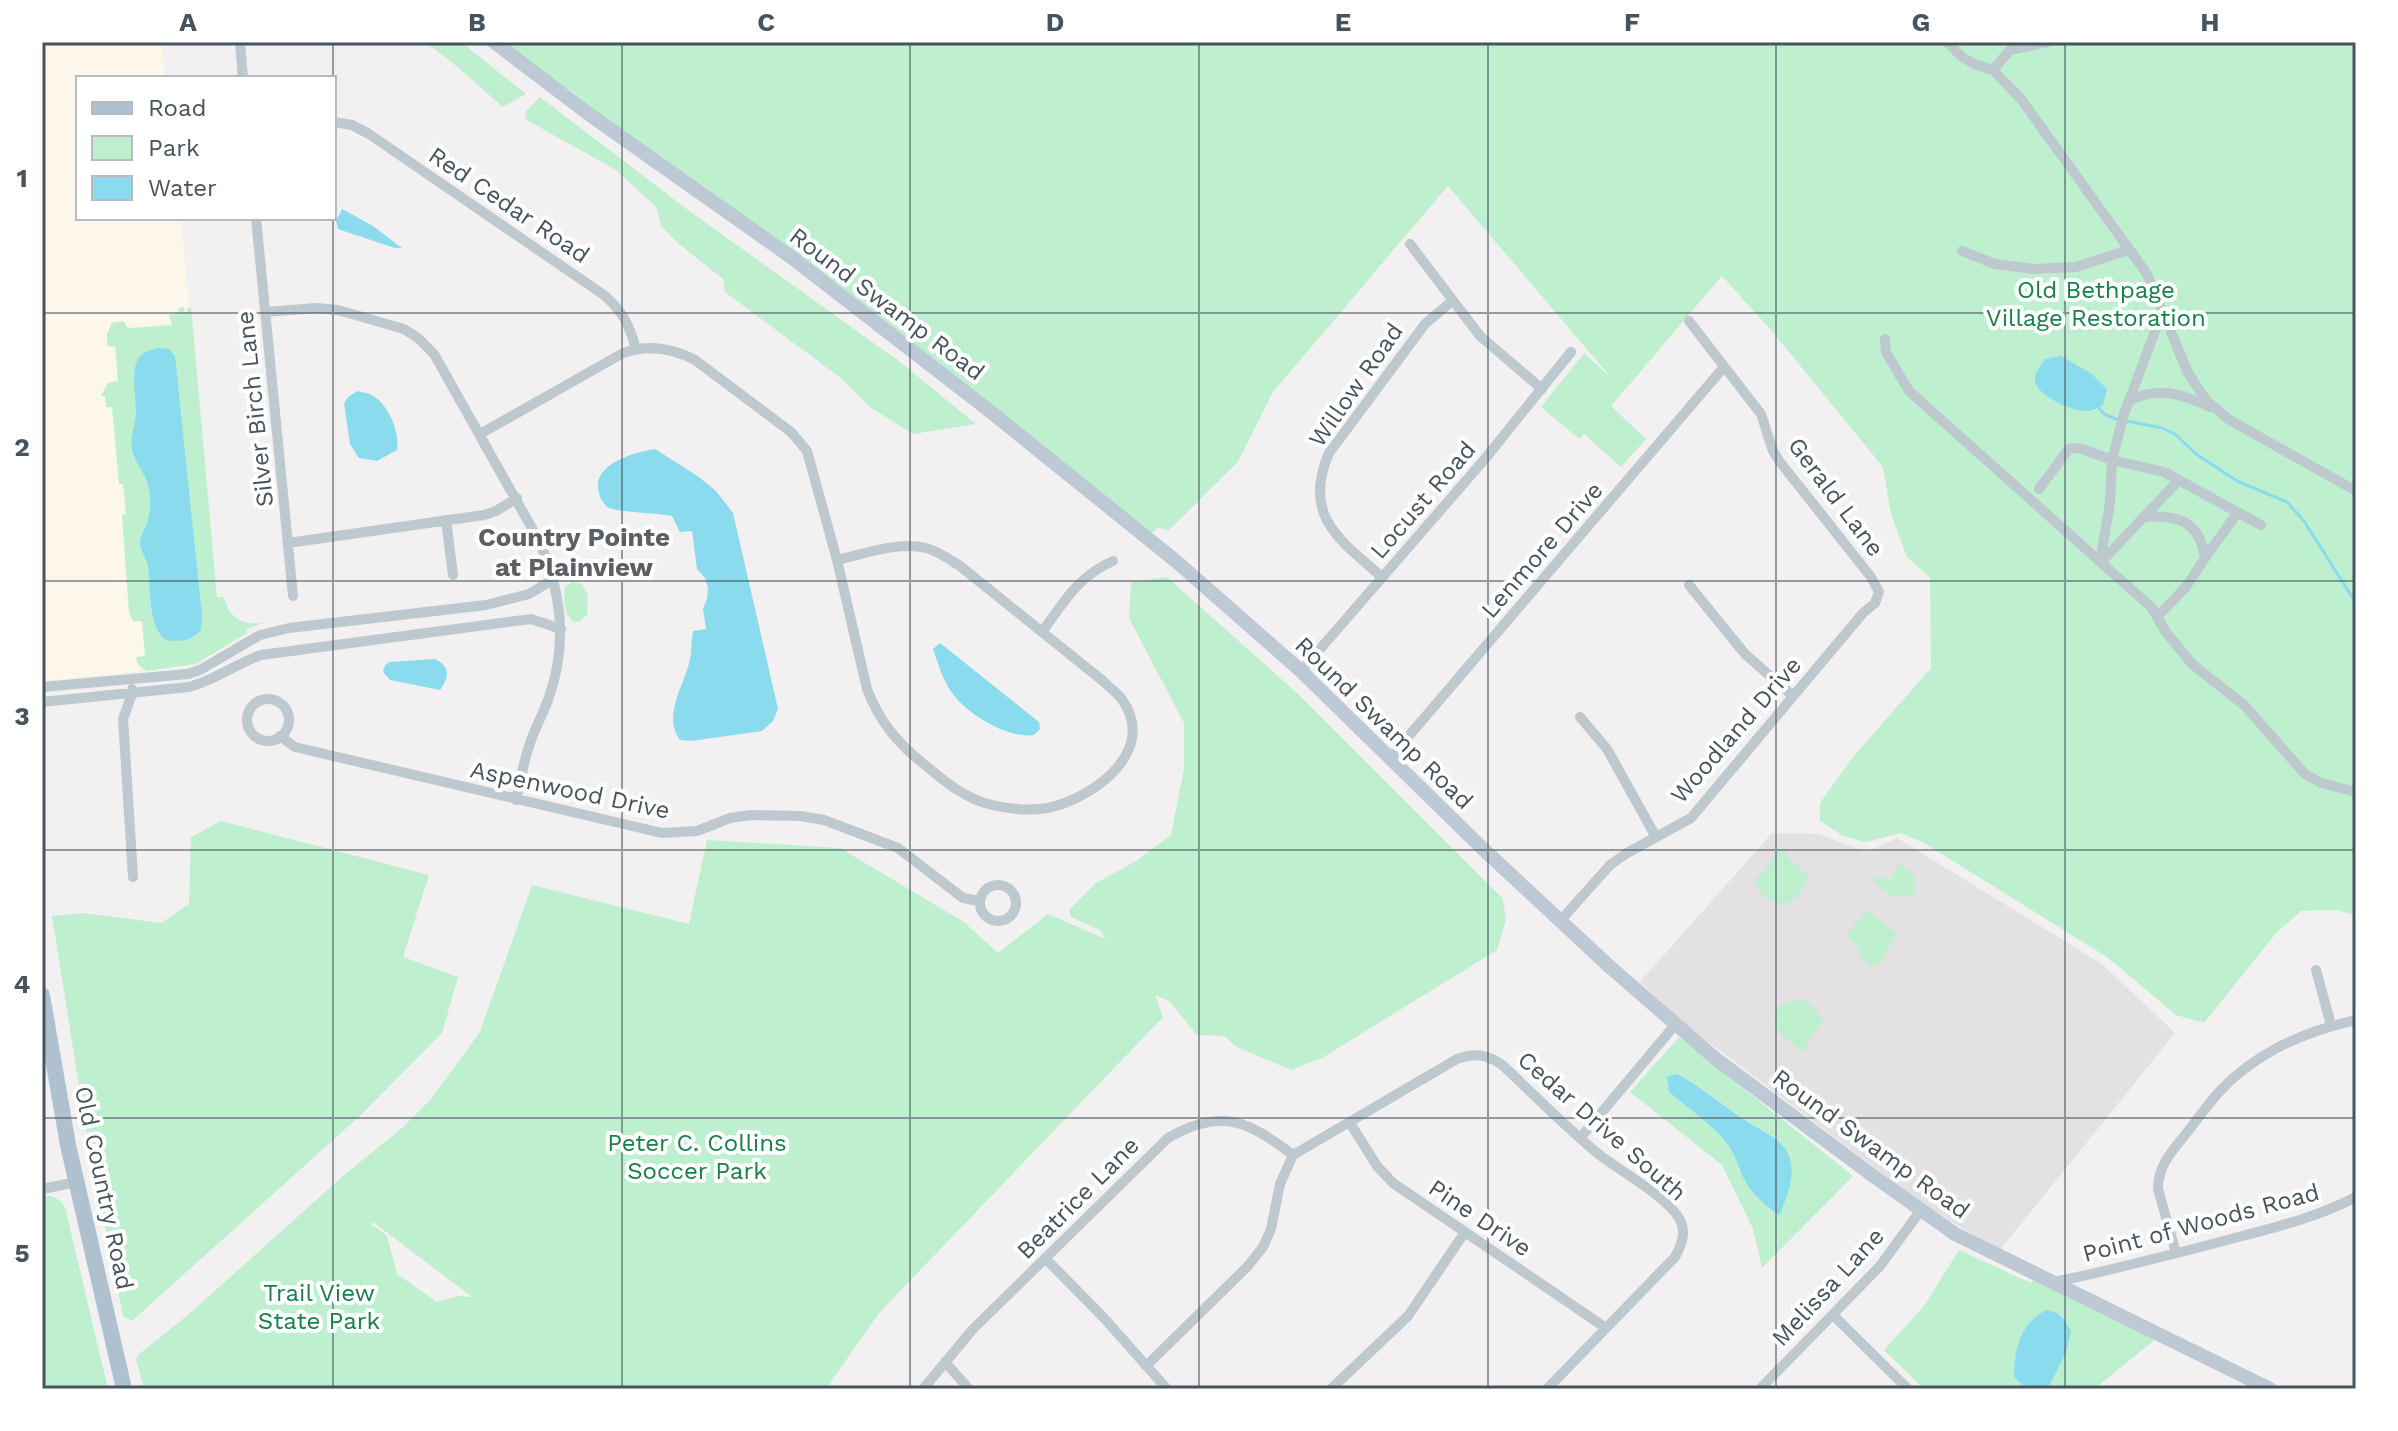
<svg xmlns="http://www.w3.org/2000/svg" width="2398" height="1431" font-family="'Work Sans',sans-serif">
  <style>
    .commercial { fill: #fcf7ea }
    .education { fill: #e3e1e2 }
    .green { fill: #bef0d0; fill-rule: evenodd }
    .water { fill: #8adbee }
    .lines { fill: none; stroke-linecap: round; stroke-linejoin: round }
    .stream { stroke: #8adbee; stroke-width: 3 }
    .street { stroke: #bdc8cf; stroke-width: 10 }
    .secondary { stroke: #bdc9d4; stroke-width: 14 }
    .primary { stroke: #afc0cf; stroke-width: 16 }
    .grid { fill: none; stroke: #47545e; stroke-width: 2; stroke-opacity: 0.55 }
    .labels { text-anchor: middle; stroke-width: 8; stroke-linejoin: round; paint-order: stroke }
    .street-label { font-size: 24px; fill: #47545e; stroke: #fff }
    .park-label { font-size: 24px; fill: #168149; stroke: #fff }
    .neighbourhood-label { font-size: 26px; font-weight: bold; fill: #5c6065; stroke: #fff }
    .neatline { fill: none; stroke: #47545e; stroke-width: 3 }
    .grid-label { font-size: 26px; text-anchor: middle; font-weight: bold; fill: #47545e }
  </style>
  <rect width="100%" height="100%" fill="#f2f0f0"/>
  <path class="commercial" d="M42,42H162L165,78H78V218H181L217,601L247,633L206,660L187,667L42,681Z"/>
  <path class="education" d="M1772,833L1818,834L1867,852L1897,838L2102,964L2175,1033L1999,1251L1920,1202L1682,1022L1640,982Z"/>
  <path class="green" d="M424,42H461L526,94L503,107L448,59Z
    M513,42H2356V916L2338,910L2301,911L2277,932L2204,1023L2176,1015L2107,957L1924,843L1901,833L1866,842L1843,836L1820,821V803L1852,758L1931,668L1930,578L1907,557L1891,514L1883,467L1771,330L1722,276L1611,406L1646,439L1621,467L1584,434L1579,439L1541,407L1584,353L1614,381L1448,186L1273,392L1238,462L1168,531L1158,527L1149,536L572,99L575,93L506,53Z
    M540,97L688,210L900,362L976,424L913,434L870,407L842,379L725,292L723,279L679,244L661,226L656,207L616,170L525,119L526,111Z
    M184,307L185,313L187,312V308L191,307L217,597H224C229,618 242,625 263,623L246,629L247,633L196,664L147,671C141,668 136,664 136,657L145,656L142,621H133L129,613L122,515L126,514L123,484H119L112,407H106L105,396H101L108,383L118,381L115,347L107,346V334L112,323L123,321L128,328L172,325L169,315L179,313V308Z
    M1167,577L1297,693L1503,899L1506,920L1497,950L1322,1058L1291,1070L1237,1047L1224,1036L1197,1035L1169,1001L1155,995L1163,1017L879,1313L826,1389H144L136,1360L138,1355L189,1314L343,1176L402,1128L431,1099L480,1032L532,885L689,924L707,840L840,848L964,922L998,953L1048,914L1106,939L1100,930L1071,917L1069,910L1096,883L1136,861L1171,835L1184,769V723L1129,618L1131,582ZM373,1222L471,1296V1297L458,1296L437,1302L397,1274L387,1236L371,1224Z
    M572,582L581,584L588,595L587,615L579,622H574C564,616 563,598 565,587Z
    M221,821L429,875L403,957L458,977L442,1033L362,1114L132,1321L123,1316L84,1117L52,916L83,913L161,923L189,904L191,837Z
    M1779,848L1786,851V856L1809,876C1806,889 1795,901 1782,905C1768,900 1759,895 1755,880L1775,857L1776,849Z
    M1899,864L1912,871L1917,890L1912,897L1902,895L1895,897L1874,884L1875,879L1880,876L1891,880Z
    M1867,909L1895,932L1896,936L1878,966L1877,963L1872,967L1857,955L1861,950L1846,935Z
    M1797,999L1810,1003L1824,1021L1809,1040L1808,1047L1805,1052L1800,1051C1794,1042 1780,1037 1776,1027C1769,1012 1784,1001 1797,999Z
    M1679,1037L1853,1176L1762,1268L1753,1229L1722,1165L1630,1092ZM1677,1074C1711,1093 1740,1118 1774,1137L1740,1172L1732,1148L1702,1119Z
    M42,1196C52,1195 60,1198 65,1207L108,1389H42Z
    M1959,1250L2031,1283L2035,1278L2157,1338L2094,1389H2035L2049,1386L2015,1377L2027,1389H1924L1884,1350L1924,1306Z"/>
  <path class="water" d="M342,209L373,226L402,248H395L338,229L336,221Z
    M159,348L169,349L175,356L202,616L201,630C192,639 186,641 173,641C147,641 151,584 148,566C146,557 140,551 140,542C140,536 144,532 146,526C150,516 151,505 150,495C149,479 140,470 134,456C128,442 135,428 136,414C136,400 131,370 138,359C142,351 152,350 159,348Z
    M2061,356L2092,374L2107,389L2103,405C2098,407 2091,412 2085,411C2071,411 2031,394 2035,376C2036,371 2042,363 2045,359Z
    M358,391C359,392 369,393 370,394C388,403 400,431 397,450L377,461L359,458L350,444L344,403L349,396Z
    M655,449L699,477L716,491L733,513L778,709L773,721L762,731L691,741L680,740C663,717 682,688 689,664C692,653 691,642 693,631L706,629L703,609L707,599L708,588L705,578L697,569L692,531L680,532L672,516C659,513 617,512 609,508C604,505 600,498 599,493C590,465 634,452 655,449Z
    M940,643L1039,722L1040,729L1034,735C1010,739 973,717 957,699C944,685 939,666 933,649Z
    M435,659C451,667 449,678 440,690L390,680L383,672L385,665L390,662Z
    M1677,1074C1701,1087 1722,1104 1745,1120C1760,1130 1780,1137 1788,1154C1797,1173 1787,1198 1779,1215C1760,1202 1747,1189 1739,1168C1736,1161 1734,1152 1729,1146C1712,1125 1690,1109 1669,1092L1667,1077Z
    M2046,1310C2061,1312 2064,1319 2071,1331L2066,1353L2049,1386L2027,1389L2014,1377C2015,1348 2019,1325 2046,1310Z"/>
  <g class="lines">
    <path class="stream" d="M2098,407L2104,414L2116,419L2162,428L2175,434L2196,454L2237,481L2287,502L2304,521L2356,603"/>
    <path class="street" d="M240,42L243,78
      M1947,42L1962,57L1974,64L1993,70L2021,99L2147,274L2188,373L2207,401L2228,419L2356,491
      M1993,70L2010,50L2048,42
      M334,122L352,125L369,134L604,295C623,312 629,324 636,349
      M256,218L293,596
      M1410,244L1480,336L1542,389
      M1962,251L1995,264L2033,269L2076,267L2128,250
      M265,312L317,308L338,310L404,329L418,338L434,354L538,539C562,590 568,646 548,700C542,716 534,730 529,746C523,763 521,782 516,800
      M1885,339L1886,352L1909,391L2152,608L2165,631L2192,664L2244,705L2305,774L2321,783L2356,792
      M2128,402C2155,385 2183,394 2210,407
      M480,434L623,353C648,344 672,348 695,360L791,432L807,451L837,560L867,689C879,721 898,744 925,765C945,782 966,799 992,805C1009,809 1029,811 1047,808C1093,799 1160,750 1121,698C1116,692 1109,687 1103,681L960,566C949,559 938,551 926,548C898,541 864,554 837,560
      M2039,489L2069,449L2079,448L2112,460L2164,472L2261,525
      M2145,517C2178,514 2200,522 2205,558L2185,588L2157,617
      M446,520L453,575
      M288,543L484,515L496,511L517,498
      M2205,558L2237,513
      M2102,561L2179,480
      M2100,562L2110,503L2112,460L2123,417L2163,310
      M1382,577C1339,540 1302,515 1329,453L1425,324L1452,301
      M1689,585L1745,654L1793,696
      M1042,632C1064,602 1078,576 1113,561
      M1301,671L1484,460L1571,352
      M42,687L188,674L200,670L260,635L289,628L486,605L529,594L554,579
      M132,689V694L123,719L133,877
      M247 720a21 21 0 1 1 42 0a21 21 0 1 1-42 0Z
      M42,702L189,687C215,680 236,664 261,655L531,619L561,629
      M1580,717L1607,749L1656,837
      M280,736L295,747L662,833L697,831L730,818L751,815L800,816L824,820L898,848L963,898L979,901
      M1390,758L1724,367
      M980 903a18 18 0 1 1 36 0a18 18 0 1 1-36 0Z
      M1561,920L1610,865L1627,853L1691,818L1863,613L1875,603L1879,592L1871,577L1780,462L1773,451L1761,414L1689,321
      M2316,970L2331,1025
      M1350,1123L1377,1166L1393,1183L1606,1328
      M1581,1137L1675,1025
      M42,1189L77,1182
      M2176,1253L2158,1189C2158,1164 2174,1149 2189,1130C2199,1117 2209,1103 2220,1091C2257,1052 2305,1031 2356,1020
      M1045,1258L1104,1318L1167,1389
      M2054,1282C2108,1271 2162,1257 2216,1243C2263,1230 2312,1220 2356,1197
      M1833,1315L1908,1389
      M945,1362L969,1389
      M1146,1366L1248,1266L1263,1247L1271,1229L1280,1184L1293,1155L1457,1059C1474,1053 1486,1054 1501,1064C1534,1094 1566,1128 1601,1156C1621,1171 1672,1200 1681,1222C1686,1235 1681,1246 1675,1257L1547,1389
      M923,1389L973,1329L1168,1138C1221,1107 1248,1121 1293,1155
      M1331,1389L1408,1316L1465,1232
      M1760,1389L1880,1266L1921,1210"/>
    <path class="secondary" d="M494,42L590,115L791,257L991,412L1177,562L1301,671L1481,847L1610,967L1716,1059L1872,1175L1955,1234L2270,1389"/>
    <path class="primary" d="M42,995L68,1145L124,1389"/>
  </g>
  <path class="grid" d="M333,42V78M622,42V1389M910,42V1389M1199,42V1389M1488,42V1389M1776,42V1389M2065,42V1389M333,218V1389M42,313H2356M42,581H2356M42,850H2356M42,1118H2356"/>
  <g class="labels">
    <g class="street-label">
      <text transform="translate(509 205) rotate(34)" y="8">Red Cedar Road</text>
      <text transform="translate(887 304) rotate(37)" y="8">Round Swamp Road</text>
      <text transform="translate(1356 385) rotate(-55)" y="8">Willow Road</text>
      <text transform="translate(255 409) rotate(-96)" y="8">Silver Birch Lane</text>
      <text transform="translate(1836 497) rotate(53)" y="8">Gerald Lane</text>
      <text transform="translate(1423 500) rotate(-49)" y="8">Locust Road</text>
      <text transform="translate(1542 550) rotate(-49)" y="8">Lenmore Drive</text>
      <text transform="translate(1384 723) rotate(44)" y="8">Round Swamp Road</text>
      <text transform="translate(1736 730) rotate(-49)" y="8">Woodland Drive</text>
      <text transform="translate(570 790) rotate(12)" y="8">Aspenwood Drive</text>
      <text transform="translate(1602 1126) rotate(41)" y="8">Cedar Drive South</text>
      <text transform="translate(1871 1144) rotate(36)" y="8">Round Swamp Road</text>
      <text transform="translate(104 1188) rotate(78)" y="8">Old Country Road</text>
      <text transform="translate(1078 1198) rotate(-45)" y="8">Beatrice Lane</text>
      <text transform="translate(1480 1218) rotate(34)" y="8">Pine Drive</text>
      <text transform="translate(2201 1223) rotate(-15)" y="8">Point of Woods Road</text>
      <text transform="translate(1828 1287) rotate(-47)" y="8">Melissa Lane</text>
    </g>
    <g class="park-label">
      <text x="2096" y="298">Old Bethpage<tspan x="2096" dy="28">Village Restoration</tspan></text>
      <text x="697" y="1151">Peter C. Collins<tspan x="697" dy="28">Soccer Park</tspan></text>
      <text x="319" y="1301">Trail View<tspan x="319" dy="28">State Park</tspan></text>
    </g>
    <g class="neighbourhood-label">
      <text x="574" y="546">Country Pointe<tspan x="574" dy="30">at Plainview</tspan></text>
    </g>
  </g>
  <rect width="2398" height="1431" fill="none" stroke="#ffffff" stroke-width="88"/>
  <rect x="76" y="76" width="260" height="144" fill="#ffffff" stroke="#b5bbbf" stroke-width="2"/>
  <rect x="92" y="102" width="40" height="12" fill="#afc0cf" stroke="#b5bbbf" stroke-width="2"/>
  <text x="148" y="116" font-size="24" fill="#47545e">Road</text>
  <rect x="92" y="136" width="40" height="24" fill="#bef0d0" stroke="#b5bbbf" stroke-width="2"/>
  <text x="148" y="156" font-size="24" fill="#47545e">Park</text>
  <rect x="92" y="176" width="40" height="24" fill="#8adbee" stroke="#b5bbbf" stroke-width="2"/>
  <text x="148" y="196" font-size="24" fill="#47545e">Water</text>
  <rect x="44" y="44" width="2310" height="1343" class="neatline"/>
  <g class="grid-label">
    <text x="188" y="31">A</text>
    <text x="477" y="31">B</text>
    <text x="766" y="31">C</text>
    <text x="1055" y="31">D</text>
    <text x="1343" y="31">E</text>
    <text x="1632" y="31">F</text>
    <text x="1921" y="31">G</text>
    <text x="2210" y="31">H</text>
    <text x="22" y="187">1</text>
    <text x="22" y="456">2</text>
    <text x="22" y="725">3</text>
    <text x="22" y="993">4</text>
    <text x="22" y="1262">5</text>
  </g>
</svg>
